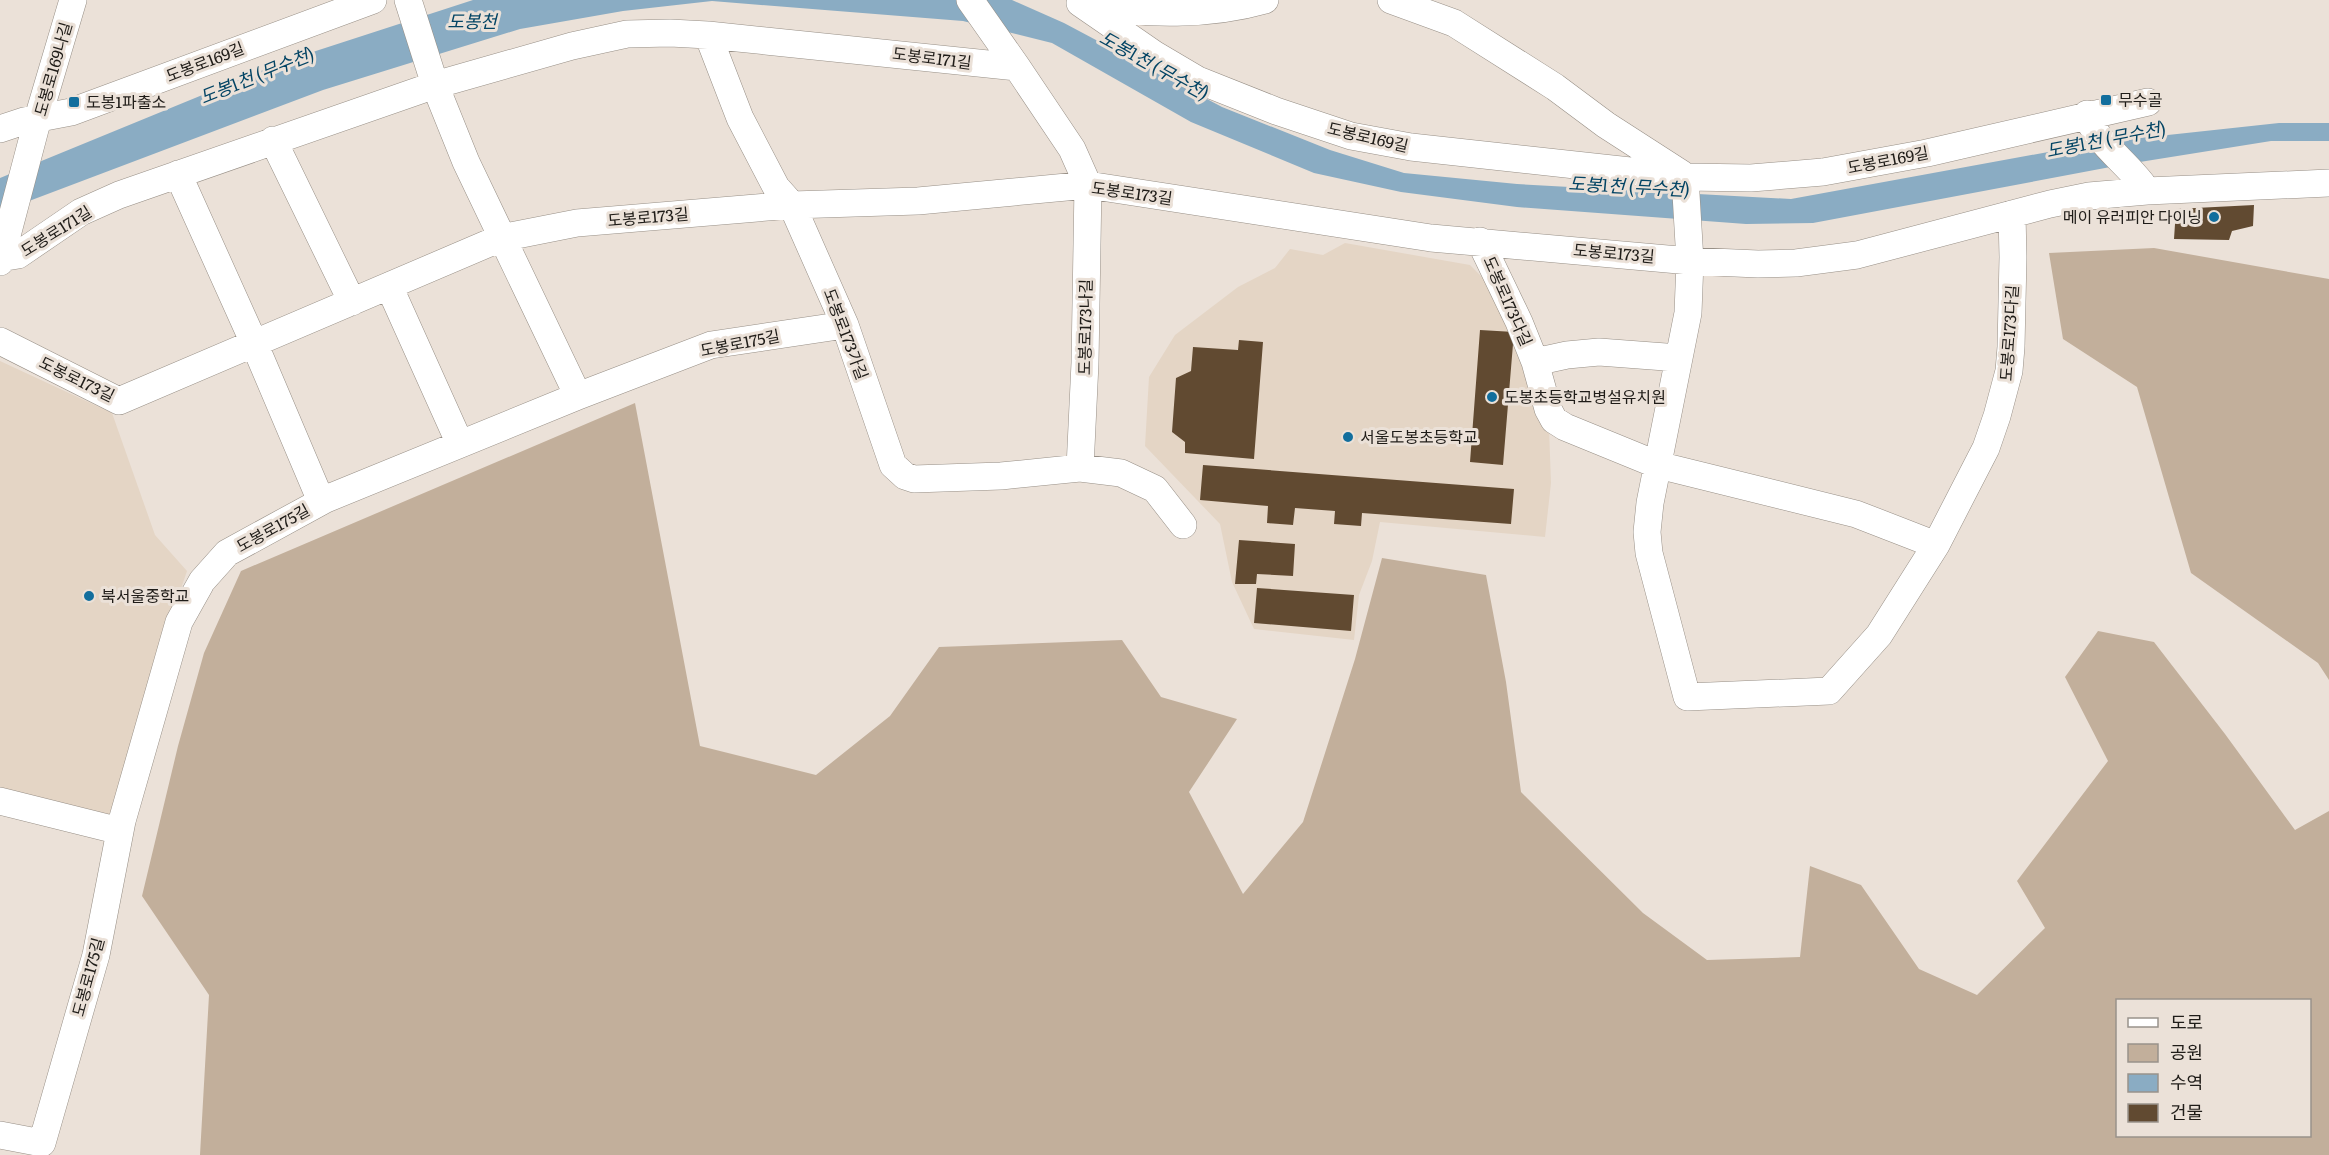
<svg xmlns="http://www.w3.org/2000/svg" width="2329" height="1155" font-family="Literata,'Noto Sans KR',serif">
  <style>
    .built { fill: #e4d5c5 }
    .green { fill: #c2af9b; fill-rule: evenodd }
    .water { fill: #8aacc3 }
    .building { fill: #614a31 }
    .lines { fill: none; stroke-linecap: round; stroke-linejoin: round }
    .minor-casing { stroke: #978f86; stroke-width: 28 }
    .minor { stroke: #fff; stroke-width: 27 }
    .poi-dot { fill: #126e9d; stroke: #ebe1d8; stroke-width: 2 }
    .labels { text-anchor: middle; stroke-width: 6; stroke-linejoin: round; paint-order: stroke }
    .street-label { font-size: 16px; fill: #1f1c18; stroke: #ebe1d8 }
    .poi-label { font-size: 16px; fill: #1f1c18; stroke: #ebe1d8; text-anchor: start }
    .water-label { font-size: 18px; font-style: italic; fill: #034464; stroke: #ebe1d8 }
  </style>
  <rect width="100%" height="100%" fill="#ebe1d8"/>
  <path class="built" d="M1345,243L1470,265L1494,289L1549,428L1551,483L1545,537L1380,522L1372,561L1359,595L1354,640L1254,629L1232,582L1220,524L1145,446L1149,377L1175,335L1238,287L1275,268L1290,249L1323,255Z
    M0,361L112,413L155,535L187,571L170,621L122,821L0,792Z"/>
  <path class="green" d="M2154,248L2329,279V680L2318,663L2191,573L2137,387L2063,339L2049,253Z
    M635,403L700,746L816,775L890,716L939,647L1122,640L1161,697L1237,719L1189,792L1243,894L1303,822L1355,659L1382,558L1486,575L1506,682L1521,792L1643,913L1707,960L1800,957L1810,866L1861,885L1919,969L1977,995L2045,928L2017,881L2108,761L2065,677L2098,631L2154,642L2225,734L2295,830L2329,811V1155H200L209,995L142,896L178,746L204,653L241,571ZM2310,1000V1136H2118V1000Z"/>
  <path class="water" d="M473,0H1012L1064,23L1222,107L1330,150L1404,173L1517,184L1791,199L2103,142L2279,123H2329V141H2271L2121,165L1813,223L1746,224L1517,207L1401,192L1314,173L1191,122L1052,43L963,21L712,1L623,11L520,29L323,90L0,212V178L285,61Z"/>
  <path class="building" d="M2254,205L2253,226L2232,231L2229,240L2174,239L2176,209Z
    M1480,330L1514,332L1503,465L1470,462Z
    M1239,340L1263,342L1254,459L1185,453V442L1172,432L1176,378L1191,371L1193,347L1238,350Z
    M1203,465L1514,489L1511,524L1362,513L1361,526L1334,524L1335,511L1295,508L1293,525L1267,523L1268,506L1200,500Z
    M1239,540L1295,544L1293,576L1257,574L1256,584H1235Z
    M1257,588L1354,595L1351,631L1254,623Z"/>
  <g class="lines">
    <g class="minor-casing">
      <path id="minor" d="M408,0L435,85L466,162L578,396
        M970,0L1017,67
        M1391,0L1454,23L1555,87L1606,125L1682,174
        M1080,3L1154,54L1198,80L1276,111L1351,136L1411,147L1685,177L1751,178L1823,172L1927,153L2148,102
        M1088,5C1145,15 1209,16 1265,0
        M708,35L740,118L776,187L792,205L845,325L893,465L905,476L914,479L1001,476L1080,468L1121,473L1155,489L1183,525
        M2087,114C2095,143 2131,165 2147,191
        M0,129L24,121L71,112L373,0
        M273,140L352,302
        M178,174L254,343L321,501
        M1685,177L1690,261L1688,313L1650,503L1647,532L1649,553L1687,697L1829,691L1879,635L1936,545L1986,448L1997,416L2009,371L2011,347L2013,257L2012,214
        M1480,241L1519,322L1535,362L1548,409L1554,420L1565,427L1658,465L1856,514L1936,545
        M0,258L18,255L81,212L119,195L435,85L572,46L627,34L670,33L708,35L1017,67L1072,149L1088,185L1085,363L1080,468
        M0,262L38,118L73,0
        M389,286L460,444
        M0,341L119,401L501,238L577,223L792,205L918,201L1088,185L1431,238L1690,261L1758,264L1796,263L1857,255L2050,204L2089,196L2147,191L2329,183
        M1535,362L1567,355L1599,352L1679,358
        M0,801L120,831
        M0,1135L42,1143L96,955L122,821L179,622L202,581L227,553L326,499L578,396L711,345L845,325"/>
    </g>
    <use href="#minor" class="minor"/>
  </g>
  <g class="poi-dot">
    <rect x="2100" y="94" width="12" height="12" rx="3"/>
    <rect x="68" y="96" width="12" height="12" rx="3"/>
    <circle cx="2214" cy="217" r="6"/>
    <circle cx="1492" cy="397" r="6"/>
    <circle cx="1348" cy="437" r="6"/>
    <circle cx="89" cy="596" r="6"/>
  </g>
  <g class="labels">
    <g class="street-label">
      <text transform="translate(932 58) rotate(7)" y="6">도봉로171길</text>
      <text transform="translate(205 62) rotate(-21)" y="6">도봉로169길</text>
      <text transform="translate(53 69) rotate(-74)" y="6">도봉로169나길</text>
      <text transform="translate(1368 137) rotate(13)" y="6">도봉로169길</text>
      <text transform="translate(1888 160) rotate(-11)" y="6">도봉로169길</text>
      <text transform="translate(1132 193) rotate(8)" y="6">도봉로173길</text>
      <text transform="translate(648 217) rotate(-5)" y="6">도봉로173길</text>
      <text transform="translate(56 231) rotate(-32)" y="6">도봉로171길</text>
      <text transform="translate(1614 253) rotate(5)" y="6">도봉로173길</text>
      <text transform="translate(1508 301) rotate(66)" y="6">도봉로173다길</text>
      <text transform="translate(1085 327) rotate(-89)" y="6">도봉로173나길</text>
      <text transform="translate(2009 333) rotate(-86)" y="6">도봉로173다길</text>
      <text transform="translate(846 334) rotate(69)" y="6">도봉로173가길</text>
      <text transform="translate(740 343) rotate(-11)" y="6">도봉로175길</text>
      <text transform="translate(77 379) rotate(26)" y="6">도봉로173길</text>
      <text transform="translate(273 528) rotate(-29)" y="6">도봉로175길</text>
      <text transform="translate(88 977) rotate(-75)" y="6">도봉로175길</text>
    </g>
    <g class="poi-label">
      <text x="2118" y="106">무수골</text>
      <text x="86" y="108">도봉1파출소</text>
      <text x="2202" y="223" text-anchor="end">메이 유러피안 다이닝</text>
      <text x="1504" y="403">도봉초등학교병설유치원</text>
      <text x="1360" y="443">서울도봉초등학교</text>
      <text x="101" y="602">북서울중학교</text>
    </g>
    <g class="water-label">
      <text x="472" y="28">도봉천</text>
      <text transform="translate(1154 66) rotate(29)" y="6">도봉1천 (무수천)</text>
      <text transform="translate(257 76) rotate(-22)" y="6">도봉1천 (무수천)</text>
      <text transform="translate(2106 140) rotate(-11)" y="6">도봉1천 (무수천)</text>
      <text transform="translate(1629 187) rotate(3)" y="6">도봉1천 (무수천)</text>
    </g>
  </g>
  <rect x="2116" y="999" width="195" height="138" fill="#ebe1d8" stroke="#99928b" stroke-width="1.5"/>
  <rect x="2128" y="1018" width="30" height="9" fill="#ffffff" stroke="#99928b" stroke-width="1.5"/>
  <text x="2170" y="1029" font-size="18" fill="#1f1c18">도로</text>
  <rect x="2128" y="1044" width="30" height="18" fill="#c2af9b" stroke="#99928b" stroke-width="1.5"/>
  <text x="2170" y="1059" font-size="18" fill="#1f1c18">공원</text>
  <rect x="2128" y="1074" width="30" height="18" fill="#8aacc3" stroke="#99928b" stroke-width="1.5"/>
  <text x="2170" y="1089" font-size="18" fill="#1f1c18">수역</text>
  <rect x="2128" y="1104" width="30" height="18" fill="#614a31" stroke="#99928b" stroke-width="1.5"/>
  <text x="2170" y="1119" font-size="18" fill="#1f1c18">건물</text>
</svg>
